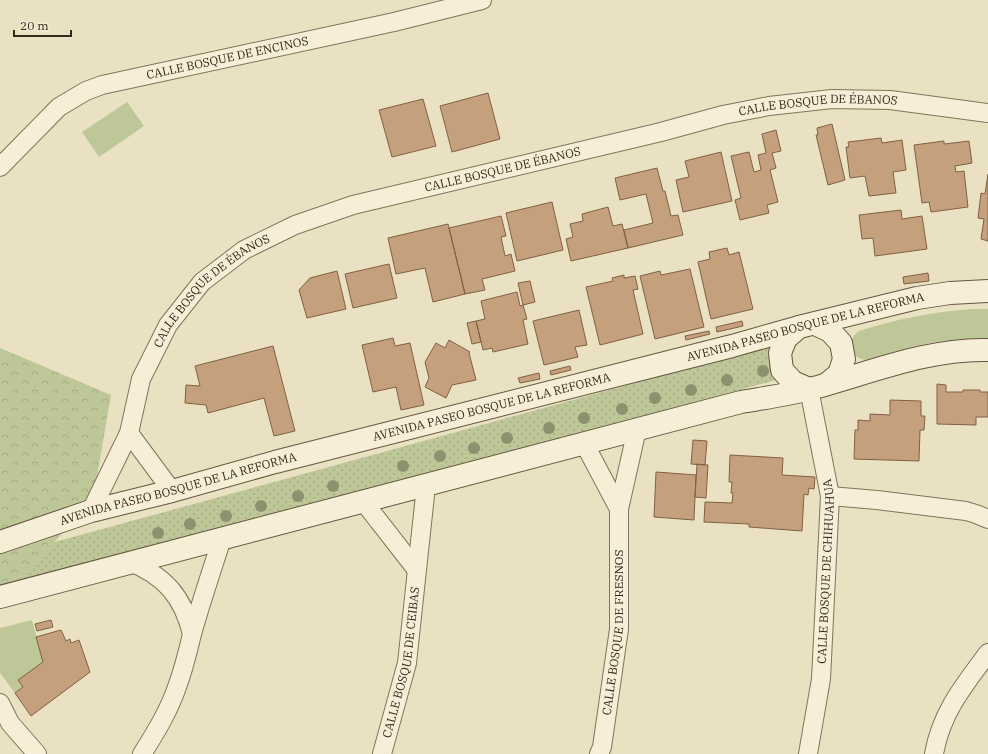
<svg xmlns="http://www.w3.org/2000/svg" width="988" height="754" font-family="'IBM Plex Serif',serif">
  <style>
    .grass { fill: url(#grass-dots) }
    .forest { fill: url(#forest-crowns) }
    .green { fill: #bec798 }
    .building { fill: #c5a07c; stroke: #806044 }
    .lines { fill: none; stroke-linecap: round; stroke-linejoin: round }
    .minor-casing { stroke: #83735c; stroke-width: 20 }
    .secondary-casing { stroke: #65553f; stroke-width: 24 }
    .minor { stroke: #f6eed6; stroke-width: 18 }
    .secondary { stroke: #f6eed6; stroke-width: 22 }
    .tree { fill: #8e916d }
    .labels { text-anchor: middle; stroke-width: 3; stroke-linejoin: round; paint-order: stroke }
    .street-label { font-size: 12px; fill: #342a1e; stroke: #f2ebd2 }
  </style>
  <defs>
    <pattern id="grass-dots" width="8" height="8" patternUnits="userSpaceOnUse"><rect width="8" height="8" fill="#bec798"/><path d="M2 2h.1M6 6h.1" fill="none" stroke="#a4ab83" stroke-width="1.8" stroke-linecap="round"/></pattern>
    <pattern id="forest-crowns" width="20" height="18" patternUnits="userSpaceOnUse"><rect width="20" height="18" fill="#bec798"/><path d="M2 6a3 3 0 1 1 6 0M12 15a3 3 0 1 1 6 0" fill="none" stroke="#a4ab83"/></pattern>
  </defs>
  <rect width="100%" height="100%" fill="#eae1c3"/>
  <path class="grass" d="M774,345L780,379L0,592V557Z"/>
  <path class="forest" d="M0,348L111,395L95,488L78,515L24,577L0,584Z"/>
  <path class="green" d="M127,102L144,126L99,157L82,132Z
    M972,309H988V338C968,339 949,340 929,343C908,347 887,354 867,360C849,359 845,341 859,331C896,319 933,312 972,309Z
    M32,620L43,662L23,687L15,693L0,673V628Z"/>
  <path class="building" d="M488,93L500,139L452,152L440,106Z
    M423,99L436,146L392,157L379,110Z
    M832,124L845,180L828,185L816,135H818L817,128Z
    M776,130L781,151L772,153L776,168L770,170L778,202L767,205L769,213L740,220L735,200L741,198L731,156L749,152L754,172L761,170L758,155L766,153L762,134Z
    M881,138L882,143L902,140L906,170L893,172L896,193L869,196L865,176L850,178L846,147H849L848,142Z
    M944,141V144L969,141L972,163L955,166L956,172L964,171L968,207L931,212L929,202L922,203L914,145Z
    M721,152L732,201L683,212L676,180L689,177L685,161Z
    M657,168L663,191H665L671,216L678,215L683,235L628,248L624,230L653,223L646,194L620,200L615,178Z
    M988,174V241L981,239L984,219L978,218L981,193L985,194Z
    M552,202L563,250L517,261L506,213Z
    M608,207L613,226L622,224L628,248L571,261L566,239L573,237L570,224L583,221L582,214Z
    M901,210L902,219L922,216L927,249L875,256L873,238L862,239L859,215Z
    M501,216L506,236L501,237L505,256L511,254L515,271L482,279L485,290L465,294L449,228Z
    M448,224L465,294L433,302L425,268L396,274L388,238Z
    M727,248L729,255L739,252L753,309L711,319L698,262L710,259L709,252Z
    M389,264L397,298L353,308L345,274Z
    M690,269L704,327L655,339L640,276L660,271L661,275Z
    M337,271L346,309L307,318L299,290L310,278Z
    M928,273L929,281L904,284L903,277Z
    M624,275V278L635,276L638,289L633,290L643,334L600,345L586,287L613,281L612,278Z
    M530,281L535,302L523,305L518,283Z
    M517,292L520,306L523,305L527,319L523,320L528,344L493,352L492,348L483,350L476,321L485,319L481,301Z
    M579,310L587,345L575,347L578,357L544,365L533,321Z
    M476,321L481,342L472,344L467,323Z
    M742,321L743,326L717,332L716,327Z
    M709,331L710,334L686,340L685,336Z
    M393,338L395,346L410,343L424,405L401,410L396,387L373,392L362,345Z
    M449,340L470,352L469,353L476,380L452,385L446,398L425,387L429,378L425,362L436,343L445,348Z
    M273,346L295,431L274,436L264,398L208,413L206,405L185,403L186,385L200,386L195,366Z
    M570,366L571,370L551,375L550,371Z
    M539,373L540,379L520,383L518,378Z
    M937,384L946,385V392H963V390H980V392H988V417H976V425L937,424Z
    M890,400L921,401V416H925L924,430H920L919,461L854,459L855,430H858V420L870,421V414L890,415Z
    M693,440L707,441L705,465L691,464Z
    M730,455L783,458L782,475L815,477L814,489L809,488L808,495L804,494L802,531L749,527V524L704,522L705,502L732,503L733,493H731L732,482H729Z
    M697,464L708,465L706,498L695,497Z
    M656,472L696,475L694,520L654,517Z
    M51,620L53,627L37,631L35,624Z
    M61,630L66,641L70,639L71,643L79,640L90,672L31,716L15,693L23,687L18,680L43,662L36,637Z"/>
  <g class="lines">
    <g class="minor-casing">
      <g id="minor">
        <path id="s1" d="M0,167L59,107L86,91L102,85L394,22L482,0"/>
        <path d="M129,433L172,491"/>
        <path d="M584,443L619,509"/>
        <path d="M830,496L877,500L966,511L976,514L988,519"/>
        <path d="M363,501L416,569"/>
        <path id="s2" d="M91,511L129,433L141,379L168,325L202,282L244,250L295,225L353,205L661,132L723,115L769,106L832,99L890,100L988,113"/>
        <path d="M130,562C165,576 183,597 192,634"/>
        <path d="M0,703L10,723L37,754"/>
        <path d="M142,754C156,732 170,709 178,684C184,668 188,651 192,634C201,602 212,570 222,538"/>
        <path id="s3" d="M382,754L407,663L426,486"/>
        <path id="s4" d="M599,754L602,747L619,629V509L637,429"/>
        <path id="s5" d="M808,754L821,679L830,496L809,389"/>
        <path d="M934,754C941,713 964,685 988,653"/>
      </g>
    </g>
    <g class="secondary-casing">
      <g id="secondary">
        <path d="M815,324L830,331L841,343L844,359L839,374L827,384"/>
        <path d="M799,327L786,338L780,353L782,370L793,382L809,389"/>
        <path id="s6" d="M0,542L91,511L172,491L275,462L732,346L799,327L917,298L950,293L988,291"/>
        <path d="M0,597L741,402C764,398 787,395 810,389C867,374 928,348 988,350"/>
      </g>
    </g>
    <use href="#minor" class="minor"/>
    <use href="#secondary" class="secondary"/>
  </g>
  <g class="tree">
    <circle cx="763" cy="371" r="6"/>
    <circle cx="727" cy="380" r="6"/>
    <circle cx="691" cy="390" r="6"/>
    <circle cx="655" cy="398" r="6"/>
    <circle cx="622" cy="409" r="6"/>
    <circle cx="584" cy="418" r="6"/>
    <circle cx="549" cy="428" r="6"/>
    <circle cx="507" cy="438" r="6"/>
    <circle cx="474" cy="448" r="6"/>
    <circle cx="440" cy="456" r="6"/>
    <circle cx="403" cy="466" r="6"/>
    <circle cx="333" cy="486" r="6"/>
    <circle cx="298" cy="496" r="6"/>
    <circle cx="261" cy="506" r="6"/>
    <circle cx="226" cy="516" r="6"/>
    <circle cx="190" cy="524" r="6"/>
    <circle cx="158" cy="533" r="6"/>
  </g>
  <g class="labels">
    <g class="street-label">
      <text dy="4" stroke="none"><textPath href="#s1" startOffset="261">CALLE BOSQUE DE ENCINOS</textPath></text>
      <text dy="4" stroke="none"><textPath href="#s2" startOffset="905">CALLE BOSQUE DE ÉBANOS</textPath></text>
      <text dy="4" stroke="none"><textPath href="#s2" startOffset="582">CALLE BOSQUE DE ÉBANOS</textPath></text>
      <text dy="4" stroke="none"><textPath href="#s2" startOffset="258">CALLE BOSQUE DE ÉBANOS</textPath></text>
      <text dy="4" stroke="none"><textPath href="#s6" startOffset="834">AVENIDA PASEO BOSQUE DE LA REFORMA</textPath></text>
      <text dy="4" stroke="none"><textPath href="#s6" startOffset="510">AVENIDA PASEO BOSQUE DE LA REFORMA</textPath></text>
      <text dy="4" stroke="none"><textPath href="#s6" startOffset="186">AVENIDA PASEO BOSQUE DE LA REFORMA</textPath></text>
      <text dy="4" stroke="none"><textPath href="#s5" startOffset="184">CALLE BOSQUE DE CHIHUAHUA</textPath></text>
      <text dy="4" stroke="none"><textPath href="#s4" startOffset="123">CALLE BOSQUE DE FRESNOS</textPath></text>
      <text dy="4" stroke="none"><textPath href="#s3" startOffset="94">CALLE BOSQUE DE CEIBAS</textPath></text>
    </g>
  </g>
  <path d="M14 30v6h57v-6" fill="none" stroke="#342a1e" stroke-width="2"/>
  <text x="20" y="30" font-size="12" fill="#342a1e" stroke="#f2ebd2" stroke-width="3" paint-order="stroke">20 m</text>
</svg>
